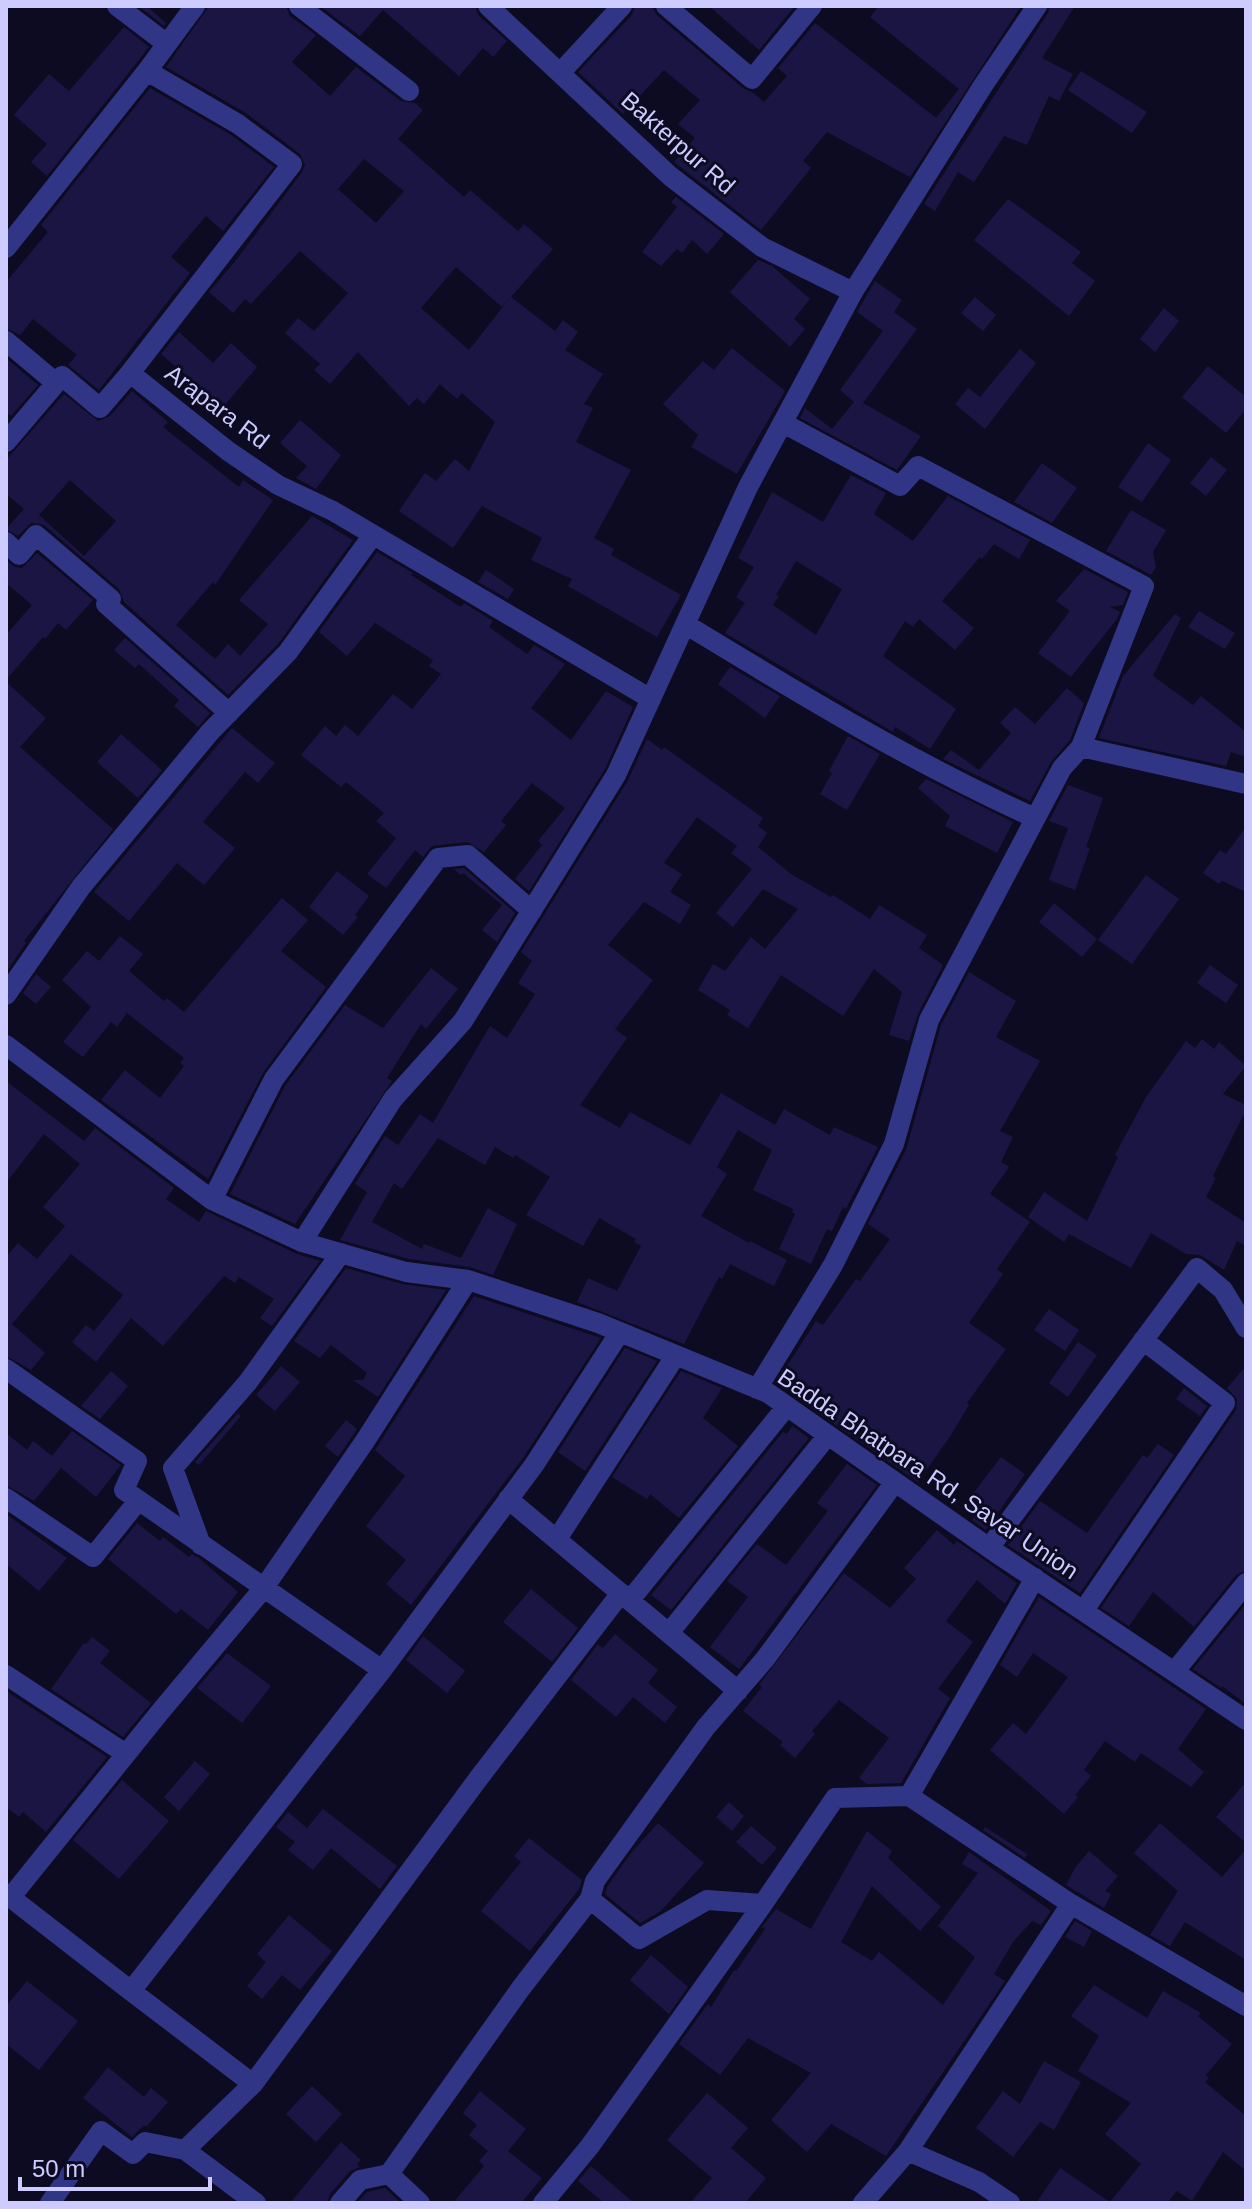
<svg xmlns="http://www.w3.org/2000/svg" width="1252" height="2209" font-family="Helvetica,sans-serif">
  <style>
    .building { fill: #1b1544; fill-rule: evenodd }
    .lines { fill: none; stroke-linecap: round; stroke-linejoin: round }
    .minor { stroke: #313585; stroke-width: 20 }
    .labels { text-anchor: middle; stroke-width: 6; stroke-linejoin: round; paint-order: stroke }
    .street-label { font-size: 24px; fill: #cdcbff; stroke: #0d0b21 }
  </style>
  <rect width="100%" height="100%" fill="#0d0b21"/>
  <path class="building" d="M142,6H147L166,23L164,26L141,8Z
    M209,6H286L290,16L316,35L292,62L330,96L356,67L401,101L415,103L423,110L398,139L464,197L470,190L518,231L524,224L553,249L511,297L555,331L563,320L578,332L565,350L603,374L584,404L593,408L576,442L631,470L594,538L614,549L611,555L681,595L657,637L568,586L572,579L531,560L542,538L482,506L453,548L399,511L425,473L436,481L455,459L469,471L495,422L462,393L457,399L440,384L424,404L417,398L409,406L358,352L330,384L314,370L320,364L285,333L298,318L314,331L348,293L300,251L251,304L245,299L233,313L209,292L237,259L302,172L305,165L300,154L246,113L166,67ZM364,159L404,191L376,223L338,189ZM456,267L502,307L509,299L469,350L421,308Z
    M320,6H475L479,16L507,41L493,57L483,48L459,76L383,10L360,36Z
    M635,6H651L658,16L744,89L752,92L764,102L787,76L778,68L815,23L936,118L959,89L870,17L879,6H1021L910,177L827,132L803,161L811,168L761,230L674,162L695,138L678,124L700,100L664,70L623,114L578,72L632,15Z
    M709,6H795L759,50Z
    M1050,6H1075L1042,58L1073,74L1059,101L1049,96L1027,145L1004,136L974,182L958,172L935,211L924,204L1048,13Z
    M124,27L149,47L47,176L31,162L47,144L14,115L49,74L69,91Z
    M1081,71L1147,112L1132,133L1068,90Z
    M150,88L231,135L274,167L223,231L206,216L171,257L190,273L99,390L68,365L77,355L33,319L20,335L6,328V282L48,232L41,225Z
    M676,197L724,234L707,254L692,240L682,253L677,249L661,266L642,252L677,207L671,202Z
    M1008,199L1081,252L1072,263L1095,281L1069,316L974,240Z
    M758,260L772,266L810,299L794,319L805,329L790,347L730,292Z
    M875,281L902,300L894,312L917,329L863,403L921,436L897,470L800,418L805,408L832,429L854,402L840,390L883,331L857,312Z
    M975,297L996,315L983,331L961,313Z
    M1164,308L1179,321L1155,352L1140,339Z
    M179,332L213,363L231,343L257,367L223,407L161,354Z
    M732,348L785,391L737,474L691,447L698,435L663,404L703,361L714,370Z
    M1020,349L1036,363L985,429L955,404L968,388L980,397Z
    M6,358L38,385L11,416L6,412Z
    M1208,366L1246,397V409L1226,433L1182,397Z
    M132,391L168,422L163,427L239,487L243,480L273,500L215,585L213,582L176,625L215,659L228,644L240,656L268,624L239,600L312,516L353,540L278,644L228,695L124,602L119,589L44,525L31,523L18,536L6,529L24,509L6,494V460L64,394L98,421L110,416ZM70,480L116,521L84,556L39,515Z
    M300,420L341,455L316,489L296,478L307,466L280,443Z
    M1148,443L1171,460L1142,502L1118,487Z
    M1211,457L1227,470L1206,496L1190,483Z
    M1042,463L1077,488L1052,523L1014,502Z
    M851,475L886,493L874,514L913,541L948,496L1030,540L1019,559L994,544L982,559L980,557L942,601L974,628L955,650L919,619L913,627L905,621L883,656L956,709L930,749L895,727L893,732L864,715L725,633L745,603L736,597L754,567L738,558L772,492L823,522ZM796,561L842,589L816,635L773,605L779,596L776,595Z
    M1131,510L1166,530L1153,552L1156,567L1151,575L1106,551Z
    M377,552L413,573L411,575L461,607L464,603L493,621L489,627L527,654L534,645L565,664L531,708L571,740L606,691L633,707L605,769L529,891L515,879L542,845L538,841L565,808L532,783L501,821L506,825L484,852L467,842L432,846L423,857L415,850L386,888L367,874L396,838L376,821L384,813L346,782L341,787L301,755L325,726L336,736L345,725L358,736L393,694L412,709L441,674L429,666L433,660L375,623L347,656L319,632Z
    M37,553L93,600L66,630L58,623L45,639L43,637L6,680V635L32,605L6,583V560L15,567L22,568Z
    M1084,569L1128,592L1123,605L1110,607L1120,612L1117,619L1071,677L1038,653L1070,611L1056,601Z
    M486,570L514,589L508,599L478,582Z
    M1199,611L1235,633L1225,649L1188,627Z
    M1175,614L1181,618L1153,676L1193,705L1201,696L1246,732V757L1231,752L1226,766L1099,738L1123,676Z
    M125,638L210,713L198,727L174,706L179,700L139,664L135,668L114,650Z
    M730,667L780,696L765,718L718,684Z
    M6,682L46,718L20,747L113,829L24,941L26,943L6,972Z
    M1067,688L1084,703L1070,740L1051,762L1030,801L943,759L951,750L979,770L1011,733L1000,723L1015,707L1035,724Z
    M232,728L275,763L258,783L245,772L203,822L235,848L204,885L177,863L129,921L94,892Z
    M121,734L162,770L138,798L97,762Z
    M848,736L880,754L847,810L820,794L832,773L829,771Z
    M647,739L662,750L664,747L763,818L758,826L767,833L758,847L791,874L831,897L833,895L870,919L879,905L927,935L919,948L943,965L918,1014L909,1041L889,1035L902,992L874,969L843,1016L781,975L748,1028L727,1015L730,1010L698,990L713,964L725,971L751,937L765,949L798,909L763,889L733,927L716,913L752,869L731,853L737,846L697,817L664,863L682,874L670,892L691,905L680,924L644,902L608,945L653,980L615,1029L627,1038L580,1105L620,1128L630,1112L690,1145L721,1093L775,1125L784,1109L830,1135L834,1127L878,1147L846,1209L843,1207L832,1231L827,1229L811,1264L779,1249L795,1214L792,1212L793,1209L753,1190L772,1150L738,1130L717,1167L727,1174L701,1216L749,1243L750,1241L787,1260L774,1286L730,1264L722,1279L719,1277L684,1344L577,1302L588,1278L617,1291L641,1246L634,1242L636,1239L599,1218L583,1246L526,1215L550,1177L515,1155L513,1158L495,1147L485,1165L438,1138L402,1189L394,1183L372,1222L422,1249L424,1244L461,1258L488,1208L517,1224L493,1275L470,1267L409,1259L340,1240L367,1192L355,1184L385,1136L398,1145L420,1114L433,1123L490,1026L507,1038L535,994L518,983L532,961L521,952L627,782Z
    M926,779L1013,822L997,853L945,826L950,816L918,788Z
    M1068,785L1103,798L1086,847L1090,848L1075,890L1049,880L1068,828L1049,821Z
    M1246,827V892L1222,881L1219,884L1203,873L1220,850L1226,854Z
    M464,868L515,913L497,942L482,930L502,905L463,873L461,875L454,869Z
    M337,871L369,896L355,915L358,917L343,935L309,907Z
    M1146,875L1179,899L1132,964L1098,940Z
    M282,898L308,920L281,951L326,987L263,1073L208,1179L101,1100L125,1070L160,1098L184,1066L180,1063L184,1058L127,1013L117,1027L111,1022L83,1057L63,1042L91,1007L62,980L87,951L99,961L120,936L143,954L129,971L164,1001L167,998L184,1012Z
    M1054,903L1097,939L1082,957L1039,922Z
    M1210,965L1238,985L1226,1003L1197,983Z
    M431,968L458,989L426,1029L421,1024L387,1078L392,1081L295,1224L230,1194L285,1086L345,1005L383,1028Z
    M969,972L1016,1001L996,1037L1040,1061L1000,1131L1013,1137L1001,1162L1009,1167L990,1194L1030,1222L997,1269L1003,1274L969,1323L1006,1349L967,1403L969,1405L951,1435L918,1482L807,1405L813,1396L780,1377L816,1321L823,1325L856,1279L860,1281L890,1239L868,1224L906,1150L941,1025Z
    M36,974L51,987L36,1004L23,993Z
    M1202,1039L1214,1049L1219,1042L1246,1066L1223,1094L1246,1105V1110L1213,1176L1216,1178L1206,1197L1246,1223V1246L1237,1241L1224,1270L1200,1255L1186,1254L1151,1233L1131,1268L1069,1234L1064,1242L1028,1217L1044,1192L1087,1221L1118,1157L1115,1155L1146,1097L1186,1041L1195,1048Z
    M6,1081L84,1141L95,1128L174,1188L166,1199L199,1222L206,1211L297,1254L320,1261L272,1326L260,1318L274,1299L239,1277L235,1283L224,1276L163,1346L131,1318L96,1362L72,1342L86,1325L94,1331L123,1295L71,1254L12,1324L45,1353L31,1370L6,1356V1257L18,1243L37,1259L65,1226L43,1207L80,1164L44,1134L6,1183Z
    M346,1268L402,1284L446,1290L378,1397L353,1380H363L367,1373L331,1345L320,1358L294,1341Z
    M474,1296L601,1338L523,1458L411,1605L386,1584L406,1560L366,1526L405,1476L375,1450Z
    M1049,1309L1079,1330L1065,1351L1034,1330Z
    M1078,1342L1097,1355L1068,1397L1049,1383Z
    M625,1348L657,1361L585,1471L558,1452Z
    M281,1366L300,1382L275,1411L256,1395Z
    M1246,1366V1570L1236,1575L1194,1627L1153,1592L1129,1626L1101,1608L1236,1410L1237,1399L1227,1388Z
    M111,1371L128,1386L100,1419L81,1406Z
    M681,1371L722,1388L703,1418L738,1446L679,1518L650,1494L647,1499L612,1477Z
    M1184,1388L1207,1406L1200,1416L1176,1399Z
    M238,1413L241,1416L199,1465L195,1462Z
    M346,1420L357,1429L338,1457L325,1446Z
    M792,1426L809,1438L671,1610L651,1595L783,1432L787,1434Z
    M72,1431L121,1465L96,1497L61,1468L34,1501L6,1485V1433L27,1450L33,1441L52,1456Z
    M1158,1444L1174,1455L1080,1593L1008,1545L1040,1501L1087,1533L1143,1455L1147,1458Z
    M1001,1457L1025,1474L986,1530L972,1520L984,1504L972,1495Z
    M847,1464L877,1485L739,1669L710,1647L748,1597L727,1581L757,1544L786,1565L828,1511L817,1503Z
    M6,1514L67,1558L39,1591L6,1564Z
    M137,1523L160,1541L163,1537L189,1557L192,1554L199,1558L238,1592L208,1630L181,1609L176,1614L108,1559Z
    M937,1530L954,1545L957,1541L1017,1583L1005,1604L977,1580L946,1621L973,1642L938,1689L950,1698L901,1783L867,1784L859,1778L889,1738L839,1700L812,1731L815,1734L795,1758L780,1745L783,1742L743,1711L762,1687L759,1685L844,1573L890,1608L916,1579L904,1568Z
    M531,1589L578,1628L552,1662L503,1622Z
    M1039,1597L1206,1709L1178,1749L1204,1772L1191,1787L1141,1753L1135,1762L1105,1741L1084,1770L1091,1776L1075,1795L1078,1797L1064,1814L990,1750L1013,1723L1026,1734L1068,1677L1033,1653L1017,1677L1000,1665Z
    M1246,1604V1704L1222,1686L1221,1688L1193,1669Z
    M615,1634L658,1670L648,1683L677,1707L665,1723L633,1697L616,1717L571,1680L598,1644L603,1648Z
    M423,1636L465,1671L447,1693L406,1660Z
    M92,1637L110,1651L100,1663L151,1703L123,1737L51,1689L84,1643L86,1644Z
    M227,1653L271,1686L242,1723L197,1688Z
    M6,1691L107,1757L46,1832L23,1812L19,1817L6,1807Z
    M195,1761L210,1774L179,1811L164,1797Z
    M122,1780L169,1821L119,1879L73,1840Z
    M1246,1782V1843L1216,1817Z
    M729,1802L744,1816L732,1831L716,1817Z
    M323,1809L397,1866L380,1889L331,1848L313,1870L288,1850L295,1842L276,1827L288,1812L307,1828Z
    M658,1823L704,1863L661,1911L640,1923L605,1894L607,1887L631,1853Z
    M1160,1823L1222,1877L1246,1849V1960L1185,1922L1170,1946L1150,1935L1178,1891L1134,1853Z
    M751,1826L777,1848L762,1865L736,1842Z
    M985,1827L1027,1854L1025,1858L983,1830Z
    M867,1831L892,1851L888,1858L941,1907L920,1931L872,1886L841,1942L872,1961L879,1952L943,2005L975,1957L938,1926L978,1873L962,1864L969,1852L1051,1911L1041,1925L1032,1921L1013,1942L994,1974L1005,1981L886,2156L831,2124L807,2152L771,2120L811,2073L748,2038L720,2075L679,2044L708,2004L711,2007L734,1970L736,1971L765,1929L762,1927L776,1909L811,1929Z
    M529,1838L582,1880L579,1889L530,1951L481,1911L521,1862L514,1856Z
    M1089,1851L1118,1876L1105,1891L1111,1894L1104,1908L1066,1885L1075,1868Z
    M289,1915L332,1951L300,1990L282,1975L262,1999L247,1986L266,1962L257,1954Z
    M1075,1921L1092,1931L1084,1947L1065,1937Z
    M651,1955L688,1987L669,2014L630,1980Z
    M27,1981L78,2021L39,2070L6,2044V2006Z
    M1094,1985L1147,2018L1163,1991L1201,2013L1198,2016L1232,2044L1206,2075L1209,2078L1205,2082L1246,2116V2171L1223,2152L1192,2201L1177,2191L1167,2203H1036L1060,2168L1110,2202L1141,2164L1105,2134L1131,2103L1078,2071L1099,2036L1071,2016Z
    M1044,2061L1081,2082L1054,2130L1040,2122L1013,2157L976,2128L1003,2091L1020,2104Z
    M108,2067L144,2097L151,2088L168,2102L146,2127L144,2125L132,2137L83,2098Z
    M312,2086L342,2114L316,2142L286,2114Z
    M480,2091L526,2129L508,2151L542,2178L521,2203H453L484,2166L479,2161L488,2151L469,2135L477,2125L463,2113Z
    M707,2093L748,2128L731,2148L766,2178L745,2203H690L712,2178L667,2140Z
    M341,2142L361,2160L357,2164L360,2167L350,2171L330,2194L327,2203H290Z
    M591,2166L634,2203H604L578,2181Z
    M385,2188L401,2203H357L367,2192Z"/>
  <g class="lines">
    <path class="minor" d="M117,6L167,44
      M195,6L147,71L238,124L292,164L130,373L228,451L278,485L333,511L651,699
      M299,6L409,91
      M488,6L670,176L762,247L853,292
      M666,6L752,79L812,6
      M561,72L622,6
      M6,248L147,71
      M6,341L56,383
      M783,423L900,486L918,466L1144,586L1081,747L1246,784
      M6,442L62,376L100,408L130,373
      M6,542L19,555L36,535L111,599L106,604L229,713
      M685,624C800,694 913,763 1035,818
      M6,995L81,887L210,732L288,652L373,535
      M6,1045L212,1200L302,1242L406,1272L468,1280L598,1323L768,1393L995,1552L1246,1720
      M212,1200L274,1079L438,858L468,855L532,911
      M302,1242L393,1099L463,1021L616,775L748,487L853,292L984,84L1037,6
      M6,1369L137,1461L124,1490L382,1670
      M757,1389L833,1265L894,1144L929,1020L1062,768L1081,747
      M6,1498L93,1557L138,1501
      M508,1499L738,1691
      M557,1539L676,1355
      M201,1545L173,1468L248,1382L341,1253
      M989,1548L1197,1268L1223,1290L1246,1328
      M630,1600L787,1406
      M1084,1610L1225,1403L1143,1340
      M669,1633L828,1435
      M1175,1671L1246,1583
      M6,1675L126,1754
      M909,1796L1071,1904L1246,2006
      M6,1894L131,1991L382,1670L534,1465L620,1332
      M10,1898L160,1712L263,1589L365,1441L468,1280
      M590,1899L595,1881L706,1727L765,1659L895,1482
      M131,1991L253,2084L478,1779L621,1593
      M185,2150L253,2084
      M50,2203L101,2131L133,2154L145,2142L185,2150L256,2203
      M340,2203L360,2180L389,2174
      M420,2203L389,2174L521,1988L590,1899L639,1939L707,1900L763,1904L835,1798L909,1796L1035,1578
      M543,2203L590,2146L763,1904
      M863,2203L908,2151
      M1010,2203L979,2182L908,2151L1071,1904"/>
  </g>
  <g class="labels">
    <g class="street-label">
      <text transform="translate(678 143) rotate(41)" y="8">Bakterpur Rd</text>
      <text transform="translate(217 407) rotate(37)" y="8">Arapara Rd</text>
      <text transform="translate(928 1474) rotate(34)" y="8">Badda Bhatpara Rd, Savar Union</text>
    </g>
  </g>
  <rect width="1252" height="2209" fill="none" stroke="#cdcbff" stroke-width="16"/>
  <path d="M20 2177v12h190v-12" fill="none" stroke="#cdcbff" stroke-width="4"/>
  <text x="32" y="2177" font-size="24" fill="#cdcbff" stroke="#0d0b21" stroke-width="6" paint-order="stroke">50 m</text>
</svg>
